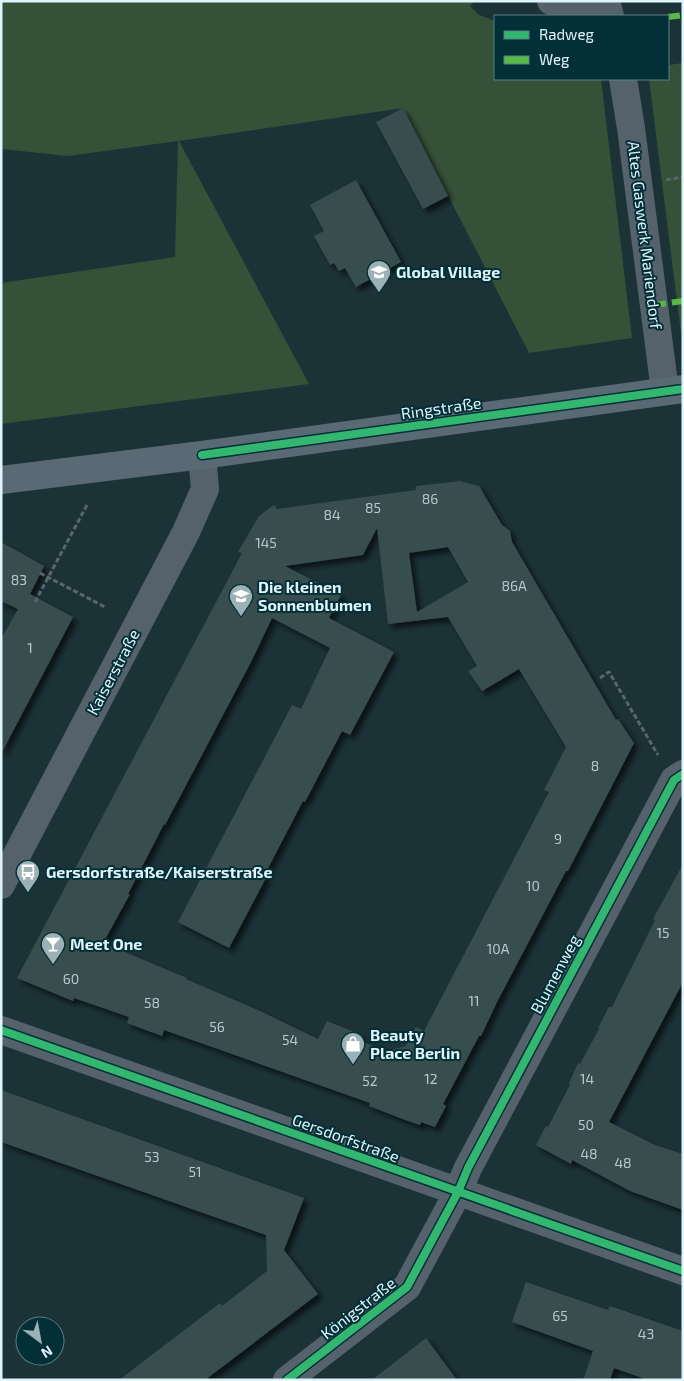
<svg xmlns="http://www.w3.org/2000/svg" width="684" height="1381" font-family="'Exo 2',sans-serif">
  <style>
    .green { fill: #355138 }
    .building { fill: #384e4e; fill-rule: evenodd; filter: url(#shadow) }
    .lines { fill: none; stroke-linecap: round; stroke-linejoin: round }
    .path { stroke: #5a666d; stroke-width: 3; stroke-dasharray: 5 2.5; stroke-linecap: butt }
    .minor { stroke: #56626b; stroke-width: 28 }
    .major { stroke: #5a6a75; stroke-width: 28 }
    .quiet { stroke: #58b947; stroke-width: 6; stroke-dasharray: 12 6; stroke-linecap: butt }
    .cycleway-casing { stroke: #032f37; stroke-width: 11 }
    .cycleway { stroke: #33b770; stroke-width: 8 }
    .labels { text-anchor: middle; stroke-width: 4; stroke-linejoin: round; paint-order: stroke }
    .number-label { font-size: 14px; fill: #b6cbd0 }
    .street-label { font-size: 16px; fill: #e0f5fb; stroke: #032f37 }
    .poi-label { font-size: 16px; font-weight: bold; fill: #e0f5fb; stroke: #032f37; text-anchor: start }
  </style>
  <defs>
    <filter id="shadow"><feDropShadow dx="4.5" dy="4.5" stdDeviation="2.5" flood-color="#0009"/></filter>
  </defs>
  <rect width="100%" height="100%" fill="#1b3237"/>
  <path class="green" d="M1,1H475L470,6L479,15L495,21V79H601L632,338L529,353L403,108L179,141L309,384L1,424V283L175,257L178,141L68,156L1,149Z
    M683,63V333H681L649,79H668V65Z"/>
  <path class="building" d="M403,108L448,196L423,209L376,122Z
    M356,180L401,262L356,287L345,268L339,271L334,263L330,265L314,236L324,231L310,205Z
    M460,481L479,486L502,525L510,531L512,542L616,720L618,719L634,743L568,871H566L497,1002L481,1036H479L443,1104L446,1106L435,1127L421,1122L420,1125L408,1121L369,1106L370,1103L164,1030L162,1036L143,1029L127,1023L129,1017L74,998L73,1001L17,978L242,553L238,552L259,516L274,505L277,509L416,490V486ZM377,528L388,624L448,617L477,666L468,671L482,691L519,669L566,747L544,790L549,792L424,1031L416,1027L406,1046L387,1051L360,1041L362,1035L327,1021L318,1039L260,1011L186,979L187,978L103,943L130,894H128L164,824L165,825L251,662L272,618L330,648L301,709L292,705L178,922L229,948L266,878L264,876L303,801L305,802L342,731L350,735L394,652L329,618L341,595L285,566L363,555ZM448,547L468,582L417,612L409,553Z
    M1,542L44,566L30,594L73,617L1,754V639L18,609L1,601Z
    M683,864V982L609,1122L655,1145L683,1154V1210L630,1191L572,1160L571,1164L536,1145L546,1126L548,1127L570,1085L569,1083L578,1063L580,1064L599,1029L598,1028L609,1007H612L655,920L653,919Z
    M1,1090L304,1198L284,1250L318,1294L205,1380H119L220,1303L222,1306L267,1271L266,1235L1,1142Z
    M526,1282L608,1310L610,1306L683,1331V1380H648L614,1368L610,1380H583L593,1351L512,1322Z
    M426,1338L457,1380H372Z"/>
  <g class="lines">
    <path class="path" d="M666,180L683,177
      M40,573L105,607
      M35,602L87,505
      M600,678L609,672L658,755"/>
    <path class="minor" d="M551,1L589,16
      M606,1L610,16
      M623,79L631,128L665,391
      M1,885L186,532L205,489L202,455
      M1,1030L683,1271
      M287,1380L407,1287L458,1192L468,1168L674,780L683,774"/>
    <path class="major" d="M1,480L202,455L683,389"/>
    <path class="quiet" d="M668,17L683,15
      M654,305L683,301"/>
    <g class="cycleway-casing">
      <path id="cycleway" d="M202,455L683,389
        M1,1030L683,1271
        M287,1380L407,1287L458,1192L468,1168L674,780L683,774"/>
    </g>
    <use href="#cycleway" class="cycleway"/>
  </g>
  <defs>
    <g id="school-pin" transform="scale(1.25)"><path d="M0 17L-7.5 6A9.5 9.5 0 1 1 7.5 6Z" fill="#9bb1b6" stroke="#032f37"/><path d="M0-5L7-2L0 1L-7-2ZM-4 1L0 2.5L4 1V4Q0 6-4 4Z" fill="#fff"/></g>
    <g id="bus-pin" transform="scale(1.25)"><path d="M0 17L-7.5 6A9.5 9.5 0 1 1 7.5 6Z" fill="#9bb1b6" stroke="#032f37"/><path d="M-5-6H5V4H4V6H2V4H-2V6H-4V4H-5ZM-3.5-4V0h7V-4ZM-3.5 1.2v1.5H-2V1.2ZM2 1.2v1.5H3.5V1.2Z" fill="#fff"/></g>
    <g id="bar-pin" transform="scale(1.25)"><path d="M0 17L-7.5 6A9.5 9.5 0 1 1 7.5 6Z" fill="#9bb1b6" stroke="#032f37"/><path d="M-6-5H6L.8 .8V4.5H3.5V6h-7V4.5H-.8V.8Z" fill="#fff"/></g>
    <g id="shop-pin" transform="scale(1.25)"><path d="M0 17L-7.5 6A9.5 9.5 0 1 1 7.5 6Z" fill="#9bb1b6" stroke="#032f37"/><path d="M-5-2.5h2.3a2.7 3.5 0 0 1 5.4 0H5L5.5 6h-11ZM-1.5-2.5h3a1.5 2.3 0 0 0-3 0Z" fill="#fff"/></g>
  </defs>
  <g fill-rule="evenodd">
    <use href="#school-pin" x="379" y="272"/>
    <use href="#school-pin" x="241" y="596"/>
    <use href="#bus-pin" x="28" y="872"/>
    <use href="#bar-pin" x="53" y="944"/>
    <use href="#shop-pin" x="353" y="1044"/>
  </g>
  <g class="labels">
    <g class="number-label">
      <text x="430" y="504">86</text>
      <text x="373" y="513">85</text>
      <text x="332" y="520">84</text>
      <text x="266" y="548">145</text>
      <text x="19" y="585">83</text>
      <text x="514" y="591">86A</text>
      <text x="30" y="653">1</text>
      <text x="595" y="771">8</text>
      <text x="558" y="844">9</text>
      <text x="533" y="891">10</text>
      <text x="663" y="938">15</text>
      <text x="498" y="954">10A</text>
      <text x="71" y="984">60</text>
      <text x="474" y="1006">11</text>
      <text x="152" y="1008">58</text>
      <text x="217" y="1032">56</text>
      <text x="290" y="1045">54</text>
      <text x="431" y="1084">12</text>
      <text x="587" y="1084">14</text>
      <text x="370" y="1086">52</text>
      <text x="586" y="1130">50</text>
      <text x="589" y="1159">48</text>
      <text x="152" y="1162">53</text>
      <text x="623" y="1168">48</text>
      <text x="195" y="1177">51</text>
      <text x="560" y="1321">65</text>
      <text x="646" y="1339">43</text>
    </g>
    <g class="street-label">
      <text transform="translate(645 235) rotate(83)" y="6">Altes Gaswerk Mariendorf</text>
      <text transform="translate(441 408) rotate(-8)" y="6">Ringstraße</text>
      <text transform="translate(113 672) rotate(-62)" y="6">Kaiserstraße</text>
      <text transform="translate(555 974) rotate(-62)" y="6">Blumenweg</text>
      <text transform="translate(346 1138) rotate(20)" y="6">Gersdorfstraße</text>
      <text transform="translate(358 1308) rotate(-38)" y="6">Königstraße</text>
    </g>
    <g class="poi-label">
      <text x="396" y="278">Global Village</text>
      <text x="258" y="593">Die kleinen<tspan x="258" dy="18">Sonnenblumen</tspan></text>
      <text x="46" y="878">Gersdorfstraße/Kaiserstraße</text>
      <text x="70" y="950">Meet One</text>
      <text x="370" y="1041">Beauty<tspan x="370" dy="18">Place Berlin</tspan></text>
    </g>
  </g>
  <rect width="684" height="1381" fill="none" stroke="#e0f5fb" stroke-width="5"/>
  <rect x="494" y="15" width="175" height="65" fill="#032f37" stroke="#5b7e85"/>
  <rect x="504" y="31" width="25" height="8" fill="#33b770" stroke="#5b7e85"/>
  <text x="539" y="40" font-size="15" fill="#e0f5fb">Radweg</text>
  <rect x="504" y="56" width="25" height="8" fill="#58b947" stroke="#5b7e85"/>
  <text x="539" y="65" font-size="15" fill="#e0f5fb">Weg</text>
  <g transform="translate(40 1341) rotate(148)"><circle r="24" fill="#032f37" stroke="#5b7e85"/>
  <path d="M0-4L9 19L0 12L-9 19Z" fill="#9bb1b6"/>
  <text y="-8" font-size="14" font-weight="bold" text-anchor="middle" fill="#e0f5fb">N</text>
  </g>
</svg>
